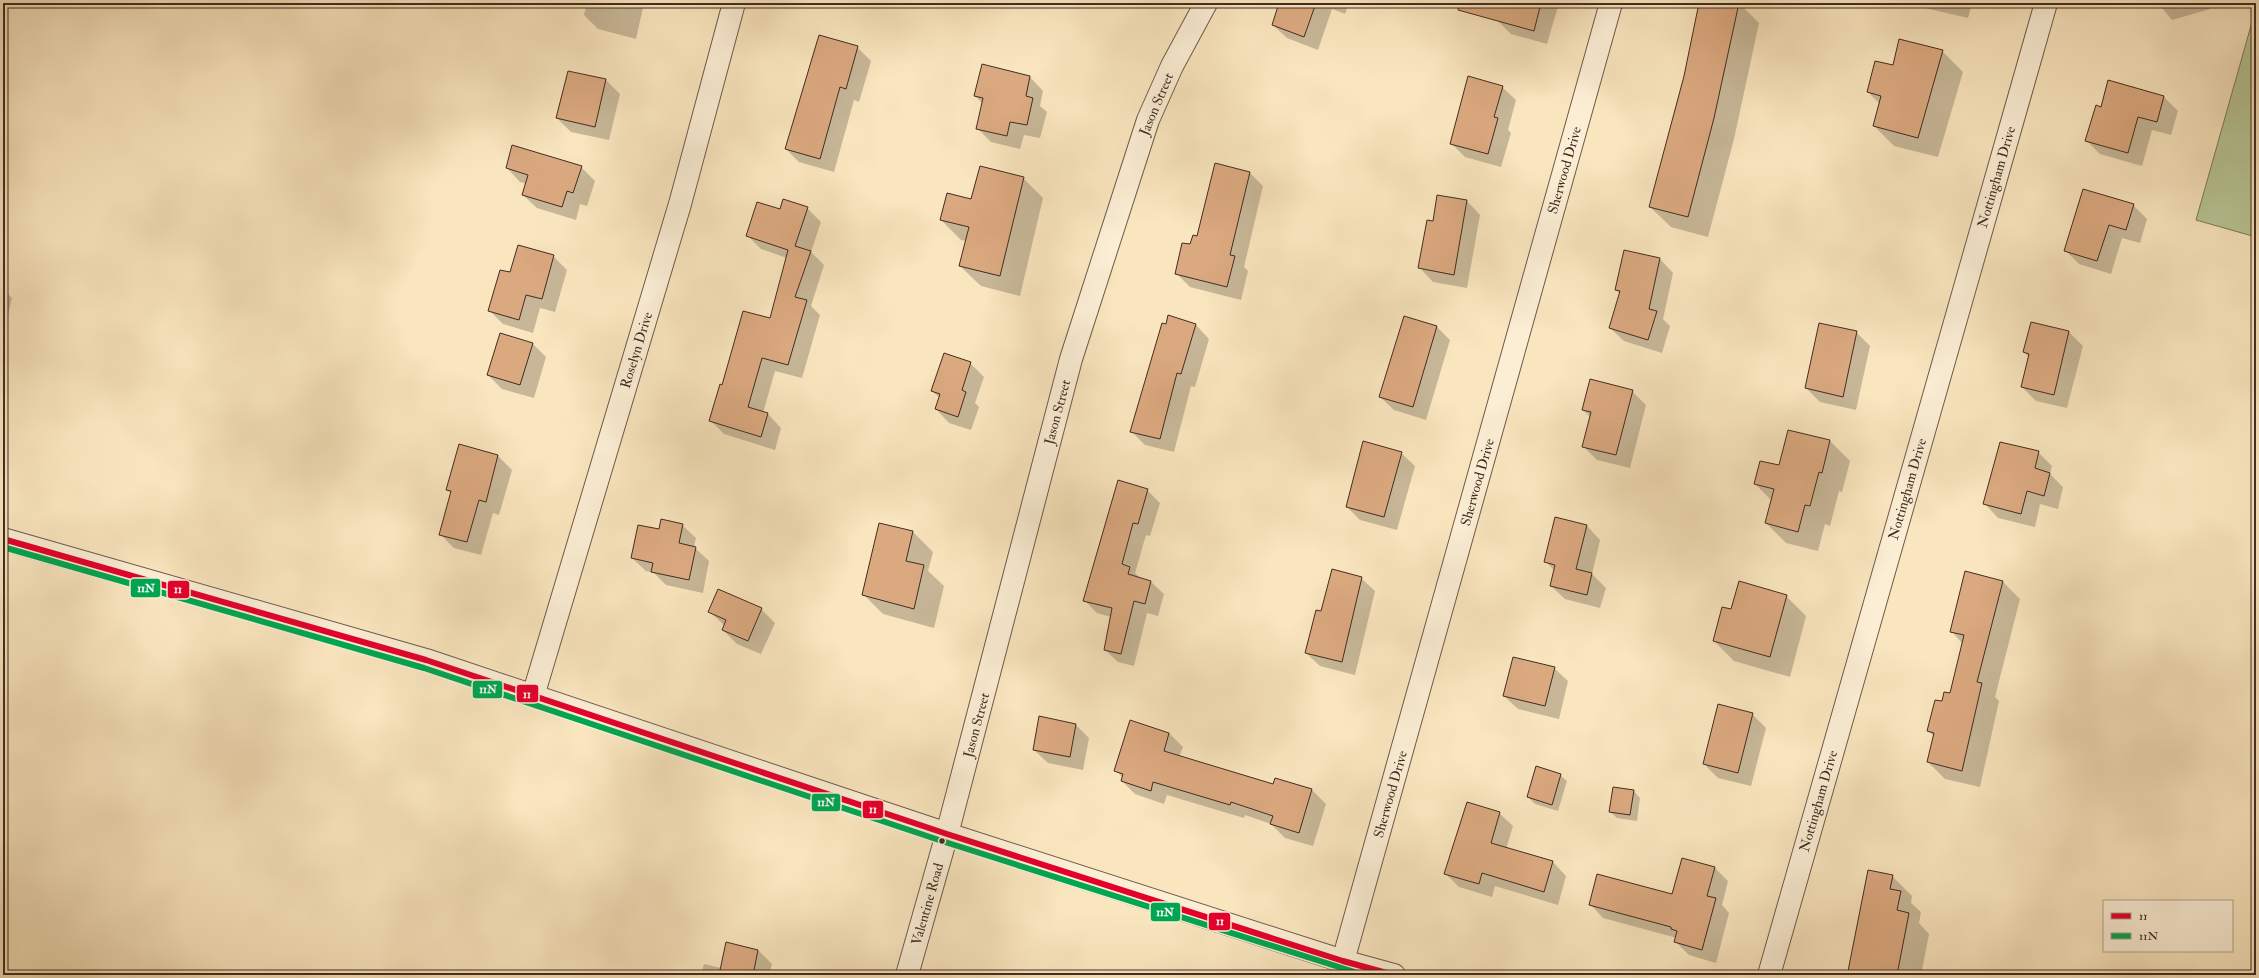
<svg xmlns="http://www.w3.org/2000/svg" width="2259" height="978" font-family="'IM FELL Double Pica',serif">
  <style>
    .green { fill: #b8c696; stroke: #7d795c }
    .shadow { fill: #0003 }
    .building { fill: #dba980; stroke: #422c21 }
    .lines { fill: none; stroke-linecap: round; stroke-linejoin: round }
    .minor-casing { stroke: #705a48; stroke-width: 24 }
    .tertiary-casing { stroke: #705a48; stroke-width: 24 }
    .minor { stroke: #fbeed5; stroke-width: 22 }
    .tertiary { stroke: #fbeed5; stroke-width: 22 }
    .bus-1-casing { stroke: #fbeed5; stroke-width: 9 }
    .bus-2-casing { stroke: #fbeed5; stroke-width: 9 }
    .bus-1 { stroke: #e4002b; stroke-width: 6 }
    .bus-2 { stroke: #00a651; stroke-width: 6 }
    .bus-dot { fill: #422c21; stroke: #fbeed5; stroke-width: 1.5 }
    .labels { text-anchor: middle; stroke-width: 3; stroke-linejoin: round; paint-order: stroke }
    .street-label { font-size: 14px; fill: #422c21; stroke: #fbeed5 }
    .line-badge { stroke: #fbeed5; stroke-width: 1.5 }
    .badge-label { font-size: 11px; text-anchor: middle; font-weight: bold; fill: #fff }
  </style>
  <rect width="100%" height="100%" fill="#f9e5be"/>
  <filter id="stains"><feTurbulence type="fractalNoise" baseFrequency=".005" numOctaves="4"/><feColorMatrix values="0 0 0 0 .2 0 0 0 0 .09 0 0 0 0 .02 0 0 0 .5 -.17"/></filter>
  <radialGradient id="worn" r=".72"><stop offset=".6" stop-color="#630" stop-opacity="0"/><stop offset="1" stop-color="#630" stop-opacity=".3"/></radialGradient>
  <path class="green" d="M2256,8V237L2196,220Z"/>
  <path class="shadow" d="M587,3H644L636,39L598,29L584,15Z
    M1281,3H1349L1345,14L1332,9L1318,50L1287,38L1273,25Z
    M1502,3H1559L1547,44L1511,34L1497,20Z
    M1700,3H1739L1759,23L1734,139L1708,237L1671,227L1650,207L1685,76Z
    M1903,3H1972L1968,18Z
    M2158,3H2209L2210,9L2172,20Z
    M857,47L871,61L859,102L854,100L834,172L799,162L786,149Z
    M1942,51L1963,72L1938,157L1894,146L1874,126L1880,104L1868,92L1893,66Z
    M569,72L606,80L620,94L609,140L571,132L557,118Z
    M1030,77L1043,91L1040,106L1047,112L1040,138L1024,135L1020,149L991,142L977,128L983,104L975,96Z
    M2109,82L2164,97L2178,111L2171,135L2152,130L2142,166L2100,154L2087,141L2102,108Z
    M1502,87L1516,100L1508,130L1511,133L1501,167L1465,157L1451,143Z
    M581,167L595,181L587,206L580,204L576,220L537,208L523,195L527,184L520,182L507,168Z
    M1250,173L1263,186L1244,267L1248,271L1241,300L1190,287L1176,273L1191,245Z
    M1023,178L1043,198L1020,296L981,286L960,266L966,241L961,240L941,220L972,201Z
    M1438,196L1467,201L1480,215L1467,288L1433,282L1420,268L1434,222Z
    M2133,205L2147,219L2140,243L2122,238L2111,274L2079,264L2066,251Z
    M807,208L821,222L811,252L824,265L811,306L820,315L802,378L775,371L763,413L768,414L781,428L775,450L724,434L710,420L722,386L770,320L787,258L761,249L747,235L780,210Z
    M1625,252L1660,259L1673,273L1663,319L1670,326L1662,353L1624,341L1610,328L1620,294L1616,290Z
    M553,256L567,270L555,312L540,308L533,333L503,324L489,310L511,274Z
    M3,289L12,298L4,332H3Z
    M2031,323L2069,332L2083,346L2067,408L2036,401L2022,387L2029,357L2024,352Z
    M1196,325L1209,339L1195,387L1191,386L1174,452L1145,445L1131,431Z
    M1436,326L1450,340L1426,420L1394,410L1380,397Z
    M1856,332L1870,346L1856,410L1820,402L1806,388Z
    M532,343L546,357L534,398L502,389L488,375Z
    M970,363L984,377L975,403L979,407L971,430L949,423L936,409L940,398L932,391Z
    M1632,391L1646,405L1630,468L1597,460L1583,446L1591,418L1583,410Z
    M1789,431L1830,441L1850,461L1842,492L1839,491L1830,526L1825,524L1818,551L1786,543L1766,523L1772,501L1755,484L1780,466Z
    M460,446L498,456L512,470L499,515L493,513L481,555L454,548L440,534L452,494L447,490Z
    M2038,452L2052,466L2050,474L2063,487L2058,509L2040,504L2035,527L1998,518L1985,504Z
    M1401,453L1415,466L1397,530L1360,520L1347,507Z
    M1147,490L1160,503L1150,536L1146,535L1135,573L1141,579L1151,582L1164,594L1158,616L1147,613L1134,666L1118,662L1105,650L1111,617L1097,613L1085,601Z
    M682,525L696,538L694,547L709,561L703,593L666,585L654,573L646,571L632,558L659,530Z
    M1587,526L1600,540L1592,574L1606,588L1600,608L1565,599L1551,586L1555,571L1545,561Z
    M913,532L933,552L928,571L944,586L934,628L883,614L863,594Z
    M1966,572L2003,582L2020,599L1995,697L1999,701L1980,787L1945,779L1928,762L1934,736L1928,731L1942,702L1950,695L1963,644L1951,631Z
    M1361,578L1375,591L1355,675L1320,666L1306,653L1322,613Z
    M1786,596L1806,616L1790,677L1734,661L1714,641L1732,610Z
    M761,609L775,623L761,654L737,644L723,630L725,626L710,612Z
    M1554,668L1568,681L1559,719L1518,709L1504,696Z
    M1752,714L1766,728L1751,786L1718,778L1704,764Z
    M1131,721L1169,733L1183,747L1179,757L1273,786L1275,779L1312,790L1326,804L1313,846L1285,838L1271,824L1245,815L1244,818L1167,795L1164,804L1135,794L1122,781L1123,778L1115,770Z
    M1076,725L1089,738L1083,770L1048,763L1034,750Z
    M1560,775L1567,781L1558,811L1535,804L1528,797Z
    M1634,791L1640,798L1637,821L1617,818L1610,812Z
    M1499,813L1513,826L1506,849L1553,862L1566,876L1558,905L1495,886L1492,897L1459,887L1445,873Z
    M1715,868L1728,881L1722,905L1729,913L1716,963L1689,955L1676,942L1677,938L1603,918L1590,904L1673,896Z
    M1892,876L1912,896L1911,903L1921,912L1919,923L1929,934L1921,975H1854L1849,970Z
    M727,943L758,950L772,964L769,975H701L704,964L721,968Z"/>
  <path class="building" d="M1279,3H1316L1304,37L1272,25Z
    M1459,3H1541L1534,31L1458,10Z
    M1699,3H1739L1714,118L1688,217L1649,207L1684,76Z
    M819,35L858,46L846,89L840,87L820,159L785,149Z
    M1899,39L1943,50L1918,138L1873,126L1881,96L1867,92L1875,61L1893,65Z
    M982,64L1030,76L1026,96L1033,98L1027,125L1010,122L1007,136L976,129L983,98L974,96Z
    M568,71L606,79L595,127L556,118Z
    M1468,76L1503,86L1494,117L1498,118L1488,154L1450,144Z
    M2108,80L2164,96L2157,122L2138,117L2128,153L2085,141L2096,105L2101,107Z
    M512,145L582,166L573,193L567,191L562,207L522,195L528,175L506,168Z
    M1215,163L1250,172L1230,255L1235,256L1227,287L1175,274L1182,243L1190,244L1193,235L1197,236Z
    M980,166L1024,177L1000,276L959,266L969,227L940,220L947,193L971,199Z
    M2083,189L2134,204L2126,230L2109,225L2097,261L2064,251Z
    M1437,195L1467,200L1454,275L1418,268L1427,220L1433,221Z
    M783,199L808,207L795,246L811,251L795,297L807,300L788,365L762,358L748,407L768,413L761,437L709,421L720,384L722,385L743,311L770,318L788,250L746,236L757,202L780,209Z
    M518,245L554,255L542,299L526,295L519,320L488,311L500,270L510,272Z
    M1624,250L1660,258L1649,309L1657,311L1648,340L1609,328L1620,291L1615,290Z
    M1168,315L1196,324L1181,374L1177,373L1160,439L1130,432L1162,323L1166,324Z
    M1404,316L1437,326L1413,407L1379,397Z
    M2031,322L2069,331L2054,395L2021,387L2029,354L2023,352Z
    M1819,323L1857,331L1843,397L1805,388Z
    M500,333L533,343L520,385L487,375Z
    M944,353L971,362L962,390L966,392L958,417L935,409L940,394L931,391Z
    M1590,379L1633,390L1616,455L1582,447L1591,412L1582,410Z
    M1788,430L1830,440L1822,473L1819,472L1810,506L1805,505L1798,532L1765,523L1774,489L1754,484L1760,461L1779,465Z
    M1363,441L1402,452L1384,517L1346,507Z
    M2000,442L2039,451L2035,468L2050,473L2044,496L2027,491L2021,514L1983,504Z
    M459,444L498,455L486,502L479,500L467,542L439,535L451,491L446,490Z
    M1118,480L1148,489L1138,524L1133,523L1122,564L1130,567L1128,574L1151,581L1145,604L1134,601L1121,654L1104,650L1112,608L1083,601Z
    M1555,517L1587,525L1576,569L1592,573L1587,595L1550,586L1555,565L1544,562Z
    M661,519L683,524L679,543L696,547L689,580L651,572L653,563L631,558L638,525L659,529Z
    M879,523L913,531L906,561L924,565L914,609L862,595Z
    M1332,569L1362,577L1342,662L1305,653L1316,610L1321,611Z
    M1965,571L2003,581L1977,682L1982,683L1962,771L1927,762L1934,733L1927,731L1935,700L1942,701L1944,692L1950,693L1964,635L1950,632Z
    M1739,581L1787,595L1770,657L1713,641L1722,607L1731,609Z
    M718,589L762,608L748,641L722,630L726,620L708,612Z
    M1513,657L1555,667L1545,706L1503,696Z
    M1718,704L1753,713L1738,773L1703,764Z
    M1039,716L1076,724L1070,757L1033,750Z
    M1130,720L1169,733L1164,751L1273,784L1275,778L1312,789L1299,833L1270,824L1273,816L1231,802L1230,805L1153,782L1151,791L1121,781L1123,774L1114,771Z
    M1536,766L1561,774L1552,805L1527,797Z
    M1613,787L1634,790L1630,815L1609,812Z
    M1467,802L1500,812L1491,843L1553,861L1544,892L1482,873L1479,884L1444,874Z
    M1682,858L1715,867L1707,896L1716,898L1702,950L1674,942L1677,931L1671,929V927L1589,905L1597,874L1672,894Z
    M1868,870L1893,875L1890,889L1901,891L1897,910L1909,913L1897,975H1869L1848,971Z
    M726,942L758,950L753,975H719Z"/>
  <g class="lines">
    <g class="minor-casing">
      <path id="minor" d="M533,696L680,204L734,3
        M1343,961L1611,3
        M1769,975L2046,3"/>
    </g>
    <g class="tertiary-casing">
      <path id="tertiary" d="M3,539L426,660L947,834L1343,961L1394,975
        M907,975L947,834L1071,359L1148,120L1172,66L1206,3"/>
    </g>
    <use href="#minor" class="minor"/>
    <use href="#tertiary" class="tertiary"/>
    <g class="bus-1-casing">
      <path id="bus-1" d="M3,539L426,660L947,834L1343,961L1394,975"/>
    </g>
    <g class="bus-2-casing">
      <path id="bus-2" d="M3,547L424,668L945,842L1364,975"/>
    </g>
    <use href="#bus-1" class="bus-1"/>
    <use href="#bus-2" class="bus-2"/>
  </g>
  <circle class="bus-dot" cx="942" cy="841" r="3.5"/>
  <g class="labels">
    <g class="street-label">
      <text transform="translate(1156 104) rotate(-67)" y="5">Jason Street</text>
      <text transform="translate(1564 170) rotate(-74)" y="5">Sherwood Drive</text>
      <text transform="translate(1996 177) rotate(-74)" y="5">Nottingham Drive</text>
      <text transform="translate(636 350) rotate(-73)" y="5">Roselyn Drive</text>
      <text transform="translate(1057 412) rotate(-75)" y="5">Jason Street</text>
      <text transform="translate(1477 482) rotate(-74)" y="5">Sherwood Drive</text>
      <text transform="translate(1907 489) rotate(-74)" y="5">Nottingham Drive</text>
      <text transform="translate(976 725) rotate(-75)" y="5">Jason Street</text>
      <text transform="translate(1390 794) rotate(-74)" y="5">Sherwood Drive</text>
      <text transform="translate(1818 801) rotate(-74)" y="5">Nottingham Drive</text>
      <text transform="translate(927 904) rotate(-74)" y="5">Valentine Road</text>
    </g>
  </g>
  <g class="line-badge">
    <rect x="130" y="578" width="31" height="20" rx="4" fill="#00a651"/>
    <rect x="167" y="580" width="23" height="19" rx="4" fill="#e4002b"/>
    <rect x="472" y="680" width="31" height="19" rx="4" fill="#00a651"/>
    <rect x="516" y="684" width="23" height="19" rx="4" fill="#e4002b"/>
    <rect x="811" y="793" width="30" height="19" rx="4" fill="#00a651"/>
    <rect x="862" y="800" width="22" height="19" rx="4" fill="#e4002b"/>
    <rect x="1150" y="902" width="31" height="20" rx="4" fill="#00a651"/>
    <rect x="1208" y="912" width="23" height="19" rx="4" fill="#e4002b"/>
  </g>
  <g class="badge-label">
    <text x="146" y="592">11N</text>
    <text x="178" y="593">11</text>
    <text x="488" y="693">11N</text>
    <text x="527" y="698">11</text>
    <text x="826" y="806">11N</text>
    <text x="873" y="813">11</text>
    <text x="1165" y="916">11N</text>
    <text x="1220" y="925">11</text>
  </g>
  <rect width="2259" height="978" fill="none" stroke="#f9e5be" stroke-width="16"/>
  <rect x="4" y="4" width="2251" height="970" fill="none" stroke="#422c21" stroke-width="2"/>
  <rect x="8" y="8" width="2243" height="962" fill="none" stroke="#422c21"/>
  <rect x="2103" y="900" width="130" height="52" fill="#fbeed5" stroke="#b1a08d"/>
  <rect x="2111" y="913" width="20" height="6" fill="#e4002b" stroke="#b1a08d"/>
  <text x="2139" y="920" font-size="12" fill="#422c21">11</text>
  <rect x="2111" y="933" width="20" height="6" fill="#00a651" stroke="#b1a08d"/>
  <text x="2139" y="940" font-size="12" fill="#422c21">11N</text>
  <rect width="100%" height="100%" filter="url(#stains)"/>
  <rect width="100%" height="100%" fill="url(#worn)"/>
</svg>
